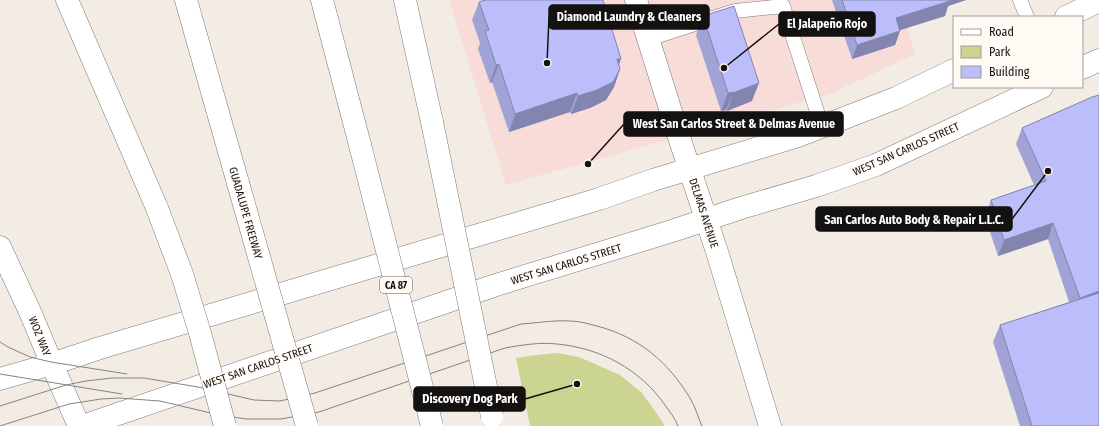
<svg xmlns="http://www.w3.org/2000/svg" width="1099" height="426" font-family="'Fira Sans Condensed',sans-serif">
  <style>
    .commercial { fill: #f7dcd8 }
    .green { fill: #ccd492 }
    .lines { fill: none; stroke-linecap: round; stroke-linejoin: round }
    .lane-casing { stroke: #7f7973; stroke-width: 15 }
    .secondary-casing { stroke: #7f7973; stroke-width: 23 }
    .primary-casing { stroke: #7f7973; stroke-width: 23 }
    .highway-casing { stroke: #7f7973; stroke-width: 23 }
    .lane { stroke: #fff; stroke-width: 14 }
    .secondary { stroke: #fff; stroke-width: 22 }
    .primary { stroke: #fff; stroke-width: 22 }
    .highway { stroke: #fff; stroke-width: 22 }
    .tram { stroke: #87837e; stroke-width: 1 }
    .highway-bridge-casing { stroke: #7f7973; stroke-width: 23; stroke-linecap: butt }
    .highway-bridge { stroke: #fff; stroke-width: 22 }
    .wall { fill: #a1a3d7 }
    .shaded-wall { fill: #8385af }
    .building { fill: #bbbefa; stroke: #8385af }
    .labels { text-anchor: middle; stroke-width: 3; stroke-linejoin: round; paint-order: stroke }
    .shield { fill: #fffaf4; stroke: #5a5854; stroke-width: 1 }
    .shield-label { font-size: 10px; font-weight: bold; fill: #141210 }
    .street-label { font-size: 11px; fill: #141210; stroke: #fffaf4 }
    .leader { fill: none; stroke: #141210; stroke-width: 1.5 }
    .callout-dot { fill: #141210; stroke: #fffaf4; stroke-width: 1.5 }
    .callout { fill: #141210; stroke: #141210; stroke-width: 1.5 }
    .callout-label { font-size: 12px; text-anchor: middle; font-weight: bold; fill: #fff }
  </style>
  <rect width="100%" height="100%" fill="#f2ece5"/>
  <path class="commercial" d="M449,0H899L915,54L830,94L506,185Z"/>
  <path class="green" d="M557,353L579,357L620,375L642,393L662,421L664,426H530L516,358L536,355Z"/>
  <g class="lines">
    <g class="lane-casing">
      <path id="lane" d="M1020,0L1027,17
        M648,39L735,11L783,6L822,127"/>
    </g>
    <g class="secondary-casing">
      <path id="secondary" d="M0,247L31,314L51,362L79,426"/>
    </g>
    <g class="primary-casing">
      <path id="primary" d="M636,0L678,134L718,255L770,426
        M1066,17L1099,1
        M1082,68L1099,60
        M0,379L52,364L100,348L599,199L653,180L798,136L896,98L954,70
        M83,426L496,285L672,231L741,208L816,186L876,165L1042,87"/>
    </g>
    <g class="highway-casing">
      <path id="highway" d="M67,0L157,208
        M186,0L238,183
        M322,0L360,145
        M405,0L432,122"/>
    </g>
    <use href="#lane" class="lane"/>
    <use href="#secondary" class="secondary"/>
    <use href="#primary" class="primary"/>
    <use href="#highway" class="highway"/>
    <path class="tram" d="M0,342L8,347L30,357L51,362L127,374
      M0,374L122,394
      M0,406L66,385L86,381L112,378H144L198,387L254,400L280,401L315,393L521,324C537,323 554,320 570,321C579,321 589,324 597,326C639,337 668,362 690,398C695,406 698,417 702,426
      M0,426L69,404L101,399L119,398L160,401L215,414L246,419H281L319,412L505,348C522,345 540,342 557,344C600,348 640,369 665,405C670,412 675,418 678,426"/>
    <g class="highway-bridge-casing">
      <path id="highway-bridge" d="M432,122L492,416
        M360,145L432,426
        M238,183L307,426
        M157,208L182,274L200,333L225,426"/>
    </g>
    <use href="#highway-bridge" class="highway-bridge"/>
  </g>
  <path class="wall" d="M832,0H966L948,6L945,16L900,30L895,45L852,59Z
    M479,2L619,65L620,69L614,87L606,100L590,108L571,114L570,112L509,132L492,82L490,83L478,49L480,43L472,20Z
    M703,16L752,101L727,111L726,110L721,111L696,35Z
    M1092,97L1099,426H1020L993,342L1000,325L1069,302L1048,239L998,256L985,217L991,200L1034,185L1016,144L1022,128Z"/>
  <path class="shaded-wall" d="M945,0H966L948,6L945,16L891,33L896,18Z
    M900,31L895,45L852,59L857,45Z
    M617,59H621L615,77Z
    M499,64L492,82L490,83L496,65Z
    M620,69L614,87L606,100L590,108L571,114L578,96Z
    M759,83L752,101L727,111L733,93Z
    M733,92L726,110L721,111L728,93Z
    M577,93L570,112L509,132L515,114Z
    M1053,223L1048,239L998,256L1004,240Z
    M1099,291V306L1074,314L1080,298Z"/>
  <path class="building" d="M485,0H603L621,59H617L620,69L613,82L597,90L578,96L577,93L515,114L499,64L496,65L485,31L489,30L479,2Z
    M842,0H950V1L896,18L900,31L857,45Z
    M734,6L759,83L733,93V92L728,93L703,16Z
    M1099,95V291L1080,298L1053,223L1004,240L991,200L1046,181L1022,128L1092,97Z
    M1099,293V426H1032L1000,325Z"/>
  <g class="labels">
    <rect class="shield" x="380" y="277" width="32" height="16" rx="3"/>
    <g class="shield-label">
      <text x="396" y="289">CA 87</text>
    </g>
    <g class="street-label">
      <text transform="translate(906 149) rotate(-24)" y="4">WEST SAN CARLOS STREET</text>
      <text transform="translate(246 213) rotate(74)" y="4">GUADALUPE FREEWAY</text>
      <text transform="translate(704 213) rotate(72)" y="4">DELMAS AVENUE</text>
      <text transform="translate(566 264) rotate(-17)" y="4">WEST SAN CARLOS STREET</text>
      <text transform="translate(40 336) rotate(68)" y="4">WOZ WAY</text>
      <text transform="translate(258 366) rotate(-19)" y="4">WEST SAN CARLOS STREET</text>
    </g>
  </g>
  <path class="leader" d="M547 63L549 17M724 68L779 24M588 164L624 124M1048 171L1012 219M577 384L525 399"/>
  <g class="callout-dot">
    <circle cx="547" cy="63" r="4"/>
    <circle cx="724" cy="68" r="4"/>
    <circle cx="588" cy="164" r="4"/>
    <circle cx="1048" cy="171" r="4"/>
    <circle cx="577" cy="384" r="4"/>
  </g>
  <g class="callout">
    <rect x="549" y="5" width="160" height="24" rx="4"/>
    <rect x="779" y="12" width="96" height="24" rx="4"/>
    <rect x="624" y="112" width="219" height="24" rx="4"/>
    <rect x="816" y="207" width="196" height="24" rx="4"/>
    <rect x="414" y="387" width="111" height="24" rx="4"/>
  </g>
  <g class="callout-label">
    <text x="629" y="21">Diamond Laundry &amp; Cleaners</text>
    <text x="827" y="28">El Jalapeño Rojo</text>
    <text x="734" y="128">West San Carlos Street &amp; Delmas Avenue</text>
    <text x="914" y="224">San Carlos Auto Body &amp; Repair L.L.C.</text>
    <text x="470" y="403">Discovery Dog Park</text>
  </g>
  <rect x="953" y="16" width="130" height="72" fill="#fffaf4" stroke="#a19d99"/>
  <rect x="961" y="29" width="20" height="6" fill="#ffffff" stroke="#a19d99"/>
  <text x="989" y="36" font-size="12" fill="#141210">Road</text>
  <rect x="961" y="46" width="20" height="12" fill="#ccd492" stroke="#a19d99"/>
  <text x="989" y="56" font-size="12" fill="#141210">Park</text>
  <rect x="961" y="66" width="20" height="12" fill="#bbbefa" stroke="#a19d99"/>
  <text x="989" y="76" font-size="12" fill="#141210">Building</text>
</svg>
